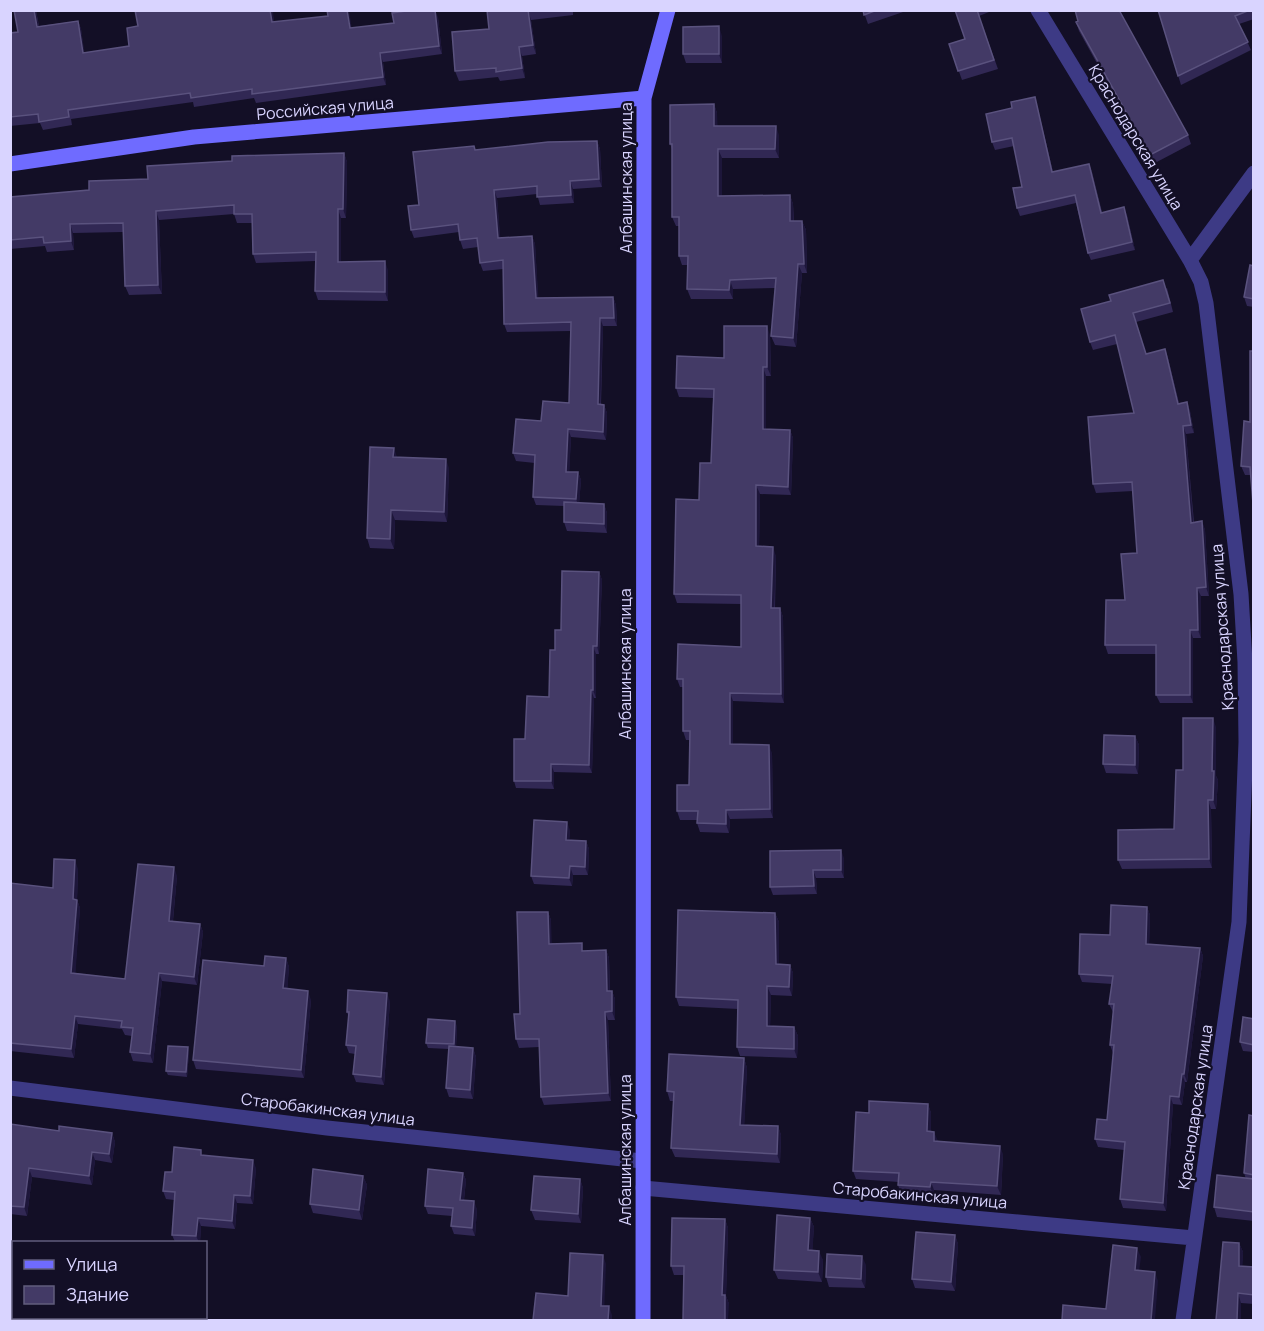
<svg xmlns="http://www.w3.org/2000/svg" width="1264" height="1331" font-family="Manrope,sans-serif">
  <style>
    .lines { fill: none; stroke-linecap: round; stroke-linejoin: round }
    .street { stroke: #3d3a85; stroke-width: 15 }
    .secondary { stroke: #6f6bff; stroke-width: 15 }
    .wall { fill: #312854 }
    .shaded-wall { fill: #1d163a }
    .building { fill: #433a66; stroke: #5a527e; stroke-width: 1.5 }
    .labels { text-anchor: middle; stroke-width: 4.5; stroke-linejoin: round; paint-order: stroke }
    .street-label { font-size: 16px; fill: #d9d4ff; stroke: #130f26 }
  </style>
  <rect width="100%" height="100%" fill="#130f26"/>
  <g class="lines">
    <path class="street" d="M1038,10L1190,260L1201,282L1206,303L1241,594L1245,662L1246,742L1239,922L1183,1320
      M1190,260L1254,173
      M10,1088L327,1128L642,1161
      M643,1188L1194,1238"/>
    <path class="secondary" d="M10,164L194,137L644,98
      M643,1320L644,98L668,10"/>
  </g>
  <path class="wall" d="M14,10H36L39,26L78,21L81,29L84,53L129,46L138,26L135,10H272L274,22L352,28L394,23L438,17L442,54L383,62L386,85L256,103L254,98L194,107L193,102L71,119L72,125L43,130L40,123L10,126V33L18,32Z
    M487,10H573V15L531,20L536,54L522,56L525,78L500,81L498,77L459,81L455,71L489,29Z
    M863,10H909L868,24Z
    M955,10H994L979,16L998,69L962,80L949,44L965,39Z
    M1158,10H1254V19L1239,24L1251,50L1181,85Z
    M1078,21L1188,135L1191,144L1153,164L1079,31L1076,22Z
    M722,36V63H686L683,54Z
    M714,104L717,113V126L779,135V158H722V196L790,195L793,204L794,221H802L806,230L807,273H802L796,347L775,345L771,336L775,288L733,289V299H691L687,289L688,265H682L679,256V226H676L672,217V149L670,144Z
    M1037,105L1053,172L1089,164L1092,172L1102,212L1127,215L1135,250L1091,260L1088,253L1076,203L1020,216L1017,208L1022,187L1014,146L995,150L992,142Z
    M597,141L600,149L602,187L573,189L574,203L540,205L537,194L497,198L500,238L532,236L535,244L538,298L613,297L616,305L617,326H603L601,405H604L607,413L606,440L571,437L569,472H578L581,480L579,503L604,504L607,513V533L567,531L564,522V506L536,505L533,497L535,463L516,461L513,453L541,421L569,403L571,331L507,332L504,324L503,269L483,271L480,263L478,247L463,249L460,240L459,232L414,238L411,230L419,205L476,150Z
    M344,153L347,162L346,218H341V262L388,270V301L318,300L315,291V261L256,263L253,254L252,223H237L234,214L159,220L162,294L129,295L125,286L123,232L73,233L74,250L47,252L45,246L10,249V197L89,190L148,179Z
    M1254,266V307L1247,306L1244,297Z
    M1167,288L1173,312L1136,322L1146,354L1165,349L1168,358L1179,403L1187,402L1190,411L1194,433L1186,434L1194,522L1202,521L1205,530L1209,596H1201V638H1193V703H1160L1156,695V654H1108L1105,645L1125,600L1137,553L1133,491L1096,493L1093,484L1134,413L1117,344L1093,350L1090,342Z
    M770,335L771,376H766V429L790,430L793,438L791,495L760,494L759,546L776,556L775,608H780L783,617L784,703L733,701V744L772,753L773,818L730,819L729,833L700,832L697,823V820H680L677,811L689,785L690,740H686L683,731V687H680L677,679L741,647V604L677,603L674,594L699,500L711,463L713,398L679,397L676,388L724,358Z
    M1250,422V475H1245L1241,466Z
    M397,457L449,468L447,522L395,520L394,549L370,548L367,538Z
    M599,572L602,580L599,654H596V698H594L592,773L554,772V789L516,788L514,781L525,739L549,697L555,650L561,630Z
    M1216,727V776L1218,780L1216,809H1211L1212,868L1122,869L1118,860L1174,829L1183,770Z
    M1135,736L1139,745L1138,774L1106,773L1103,764Z
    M570,830L569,840L586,841L589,849L588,875H573L572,886L534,884L531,876Z
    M844,858V878H816L817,894L773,895L770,887Z
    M78,869L77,900L80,908L75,973L125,979L177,876L173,921L200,924L203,932L197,985L162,981L153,1063L133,1061L130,1052L132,1036L125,1035L122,1029L78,1024L74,1058L10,1051V883L53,888Z
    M1147,907L1150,915L1149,944L1200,948L1203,956L1187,1082H1185L1182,1105L1173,1104L1166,1211L1123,1208L1120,1199L1124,1150L1098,1147L1095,1139L1107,1120L1113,1053L1110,1045L1113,1012L1109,1004L1112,984L1082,982L1079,974L1110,935Z
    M548,912L551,920V943L585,951L606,950L609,958L610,991H612L615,999V1020H608L611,1101L544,1105L541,1097L539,1047L519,1048L516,1039L520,1014Z
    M775,913L779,922V964L790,965L793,973L792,996L771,995L770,1026L794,1027L798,1036L797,1058L740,1056L737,1047L738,1009L679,1006L676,997Z
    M286,958L289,967L287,989L311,1000L304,1078L196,1069L193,1060L264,966Z
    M390,1001L384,1085L356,1082L353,1074L355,1054L349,1053L346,1045L349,1018L347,1012Z
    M1254,1019V1052L1243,1051L1240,1042Z
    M457,1026L456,1047L473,1048L476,1057L473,1099L449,1097L446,1088L449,1049L428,1048L426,1043Z
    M189,1052L187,1077L168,1075L166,1071Z
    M744,1058L747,1068L744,1125L778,1126L781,1135L780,1163L675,1157L671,1148L674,1101H670L667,1091Z
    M928,1104L931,1113V1132H934L937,1142L1003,1154L1001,1195L934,1190V1196L901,1194L898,1185L899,1182L856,1179L853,1171L869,1113Z
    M1254,1116V1221L1217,1217L1214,1207L1246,1179L1244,1173Z
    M10,1124L59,1131L112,1133L115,1142L112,1163L95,1160L92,1185L32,1177L27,1216L10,1214Z
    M203,1156L256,1168L253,1204L237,1203L235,1229L201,1226L200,1242H175L172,1235L174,1200L166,1199L163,1191L172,1172Z
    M463,1173L466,1180L464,1200L477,1209L475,1236L454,1234L451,1226L452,1216L428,1214L425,1206Z
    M363,1176L367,1185L362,1220L313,1213L310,1204Z
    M580,1179L583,1188L581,1223L535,1220L531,1210Z
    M810,1218L814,1227L812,1251L823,1260L822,1282L778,1279L774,1270Z
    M725,1219L728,1228L726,1296L729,1304L684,1275H674L671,1266Z
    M955,1235L958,1244L955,1291L915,1288L912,1279Z
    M1239,1243L1243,1252L1242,1266L1254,1267V1304L1241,1303V1320H1216Z
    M866,1265L865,1288L829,1287L826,1277Z"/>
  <path class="shaded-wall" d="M34,10H36L40,35L37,27Z
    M270,10L273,11L275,31L272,22Z
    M347,10H349L353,37L350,28Z
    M435,10L438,17L442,54L439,46Z
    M528,10L531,20L536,54L533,45Z
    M78,21L81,29L86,62L83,53Z
    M719,26L722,36V63L719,54Z
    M519,47L522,56L525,78L522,68Z
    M380,53L383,62L386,85L383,77Z
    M1035,97L1037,105L1055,180L1052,172Z
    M714,104L717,113L718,135L714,126Z
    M776,126L779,135V158L775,149Z
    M597,141L600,149L602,187L599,179Z
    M718,149L722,158V205L718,196Z
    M344,153L347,162L346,218L343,209Z
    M1089,164L1092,172L1103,220L1101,213Z
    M570,181L573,189L574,203L571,195Z
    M494,190L497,198L501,246L498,238Z
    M790,195L793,204L794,230L790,221Z
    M1124,207L1127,215L1135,250L1132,242Z
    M338,209L341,218V271L338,262Z
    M156,211L159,220L162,294L158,285Z
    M802,221L806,230L807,273L804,264Z
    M70,224L73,233L74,250L71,241Z
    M532,236L535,244L539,306L536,298Z
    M385,261L388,270V301L385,292Z
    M798,264L802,273L796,347L793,338Z
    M730,280L733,289V299L729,290Z
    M613,297L616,305L617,326L614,318Z
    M600,318L603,326L600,412L598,404Z
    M767,326L770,335L771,376L767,367Z
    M1165,349L1168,358L1181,412L1178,404Z
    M763,367L766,376V438L763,429Z
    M1187,402L1190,411L1194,433L1191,425Z
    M604,405L607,413L606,440L603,432Z
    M1183,426L1186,434L1194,531L1191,523Z
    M568,429L571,437L569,480L566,472Z
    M790,430L793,438L791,495L788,487Z
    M394,448L397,457H393Z
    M446,459L449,468L447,522L444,512Z
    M578,472L581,480L579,507L576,499Z
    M756,485L760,494L759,555L756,546Z
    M604,504L607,513V533L604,524Z
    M391,510L395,520L394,549L390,539Z
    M1202,521L1205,530L1209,596L1206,587Z
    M773,547L776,556L774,617L771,608Z
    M599,572L602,580L599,654L597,646Z
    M1197,588L1201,596V638L1198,630Z
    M780,608L783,617L784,703L781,694Z
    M1190,630L1193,638V703L1190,695Z
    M593,646L596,654V698L593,690Z
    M591,690L594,698L592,773L589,765Z
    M730,693L733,701V753L730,744Z
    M1213,718L1216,727V776L1218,780L1216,809L1213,800Z
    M1135,736L1139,745L1138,774L1135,765Z
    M769,745L772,753L773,818L770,809Z
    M551,764L554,772V789L551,781Z
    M1208,800L1211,809L1212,868L1209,859Z
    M726,810L730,819L729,833L726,824Z
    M567,822L570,830L569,848L566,840Z
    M586,841L589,849L588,875L585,867Z
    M841,850L844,858V878L841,870Z
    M75,860L78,869L77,900L80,908L75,981L71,973Z
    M570,866L573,875L572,886L569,878Z
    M174,867L177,876L172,929L169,921Z
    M813,870L816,878L817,894L814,886Z
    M1147,907L1150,915L1149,952L1146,944Z
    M548,912L551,920L552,952L549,944Z
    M775,913L779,922V973L776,964Z
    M200,924L203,932L197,985L194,977Z
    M1200,948L1203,956L1187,1082L1184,1074Z
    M606,950L609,958L610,999L607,991Z
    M286,958L289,967L287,997L283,988Z
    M790,965L793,973L792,996L789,987Z
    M159,973L162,981L153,1063L150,1054Z
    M767,986L771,995L770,1035L767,1026Z
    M308,991L311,1000L304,1078L301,1070Z
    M612,991L615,999V1020L612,1011Z
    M387,993L390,1001L384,1085L381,1077Z
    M605,1012L608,1020L611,1101L608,1093Z
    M75,1016L78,1024L74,1058L71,1049Z
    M455,1021L457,1026L456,1049L454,1044Z
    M794,1027L798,1036L797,1058L794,1049Z
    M188,1047L189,1052L187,1077L186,1072Z
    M473,1048L476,1057L473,1099L470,1090Z
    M744,1058L747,1068L744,1134L740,1125Z
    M1182,1074L1185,1082L1182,1105L1179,1097Z
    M1170,1096L1173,1104L1166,1211L1163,1203Z
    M928,1104L931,1113V1140L927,1131Z
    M778,1126L781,1135L780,1163L777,1154Z
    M934,1132L938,1141L937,1150L934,1141Z
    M112,1133L115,1142L112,1163L109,1154Z
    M1000,1146L1003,1154L1001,1195L997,1186Z
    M92,1152L95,1160L92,1185L89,1176Z
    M253,1160L256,1168L253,1204L250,1196Z
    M29,1168L32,1177L27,1216L24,1207Z
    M463,1173L466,1180L463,1208L460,1200Z
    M363,1176L367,1185L362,1220L359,1210Z
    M580,1179L583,1188L581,1223L578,1214Z
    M931,1182L934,1190V1196L930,1187Z
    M234,1195L237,1203L235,1229L232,1221Z
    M474,1201L477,1209L475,1236L472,1228Z
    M198,1218L201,1226L200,1242H199L196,1236Z
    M810,1218L814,1227L812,1260L808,1250Z
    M725,1219L728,1228L726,1296L729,1304L728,1320H725L722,1295Z
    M955,1235L958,1244L955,1291L951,1282Z
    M1239,1243L1243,1252L1242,1275L1239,1266Z
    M1137,1248L1141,1257L1138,1279L1135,1270Z
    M819,1251L823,1260L822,1282L818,1272Z
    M603,1255L606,1264L604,1315L601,1306Z
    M862,1256L866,1265L865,1288L861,1279Z
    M1155,1272L1158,1281L1155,1320H1151Z
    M1238,1293L1241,1303V1320H1237Z
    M609,1306L612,1315V1320H608Z"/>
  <path class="building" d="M14,10H34L37,27L78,21L83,53L129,46L127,28L138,26L135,10H270L272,22L328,16L327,10H347L350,28L394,23L392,13L413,10H435L439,46L380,53L383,77L252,94V89L191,98L190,93L68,110L69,117L39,122L38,114L10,117V33L18,32Z
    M487,10H528L533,45L519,47L522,68L496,72V68L455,71L452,32L489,29Z
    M863,10H877L864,15Z
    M955,10H977L994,60L958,71L949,44L965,39Z
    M1075,10H1119L1188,135L1150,155L1076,22L1078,21Z
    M1158,10H1250L1235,16L1248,42L1178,76Z
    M719,26V54H683V27Z
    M1035,97L1052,172L1089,164L1101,213L1124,207L1132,242L1088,253L1075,195L1017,208L1013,188L1022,187L1012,138L992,142L986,114L1012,108L1011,102Z
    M714,104V126H776L775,149H718V196L790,195V221H802L804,264H798L793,338L771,336L776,278L730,280L729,290L687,289L688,256H679V217H672V144H670V105Z
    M597,141L599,179L570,181L571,195L537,197V186L494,190L498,238L532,236L536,298L613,297L614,318H600L598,404L604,405L603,432L568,429L566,472H578L576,499L533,497L535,455L513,453L516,419L541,421L543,401L569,403L571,322L504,324L503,260L480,263L477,238L460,240L458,224L411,230L408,206L419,205L413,152L474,146L475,150L548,142Z
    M344,153L343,209H338V262L385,261V292L315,291L316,252L253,254L252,214H234V205L156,211L158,285L125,286L123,223L70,224L71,241L44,243L43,237L10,240V197L89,190V181L148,179L147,166L232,161V156Z
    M1250,265L1254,266V299L1244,297Z
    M1163,280L1170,303L1133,313L1146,354L1165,349L1178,404L1187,402L1191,425L1183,426L1191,523L1202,521L1206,587L1197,588L1198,630H1190V695H1156V645H1105L1106,600H1125L1121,554L1137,553L1132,482L1093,484L1088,417L1134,413L1115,335L1090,342L1081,309L1111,301L1109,295Z
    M724,326H767V367H763V429L790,430L788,487L756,485V546L773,547L771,608H780L781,694L730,693V744L769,745L770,809L726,810V824L697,823L698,811H677V785H689L690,731H683V679H677L678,644L741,647V595L674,594L676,499L699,500L700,463H711L714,389L676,388L677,356L724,358Z
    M1254,348V516L1250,467L1241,466L1244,421L1250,422V351H1253Z
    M370,447L394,448L393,457L446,459L444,512L391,510L390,539L367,538Z
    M564,502L604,504V524L564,522Z
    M562,571L599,572L597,646H593V690H591L589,765L551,764V781H514V739H525L527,696L549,697L550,650H555V630H561Z
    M1183,718H1213L1212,771H1214L1213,800H1208L1209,859L1118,860V830L1174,829L1176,770H1183Z
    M1104,735L1135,736V765L1103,764Z
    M534,820L567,822L566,840L586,841L585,867L570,866L569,878L531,876Z
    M841,850V870H813L814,886L770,887V851Z
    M54,859L75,860L73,899L77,900L71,973L125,979L138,864L174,867L169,921L200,924L194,977L159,973L150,1054L130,1052L133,1028L121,1027L122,1021L75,1016L71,1049L10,1043V883L53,888Z
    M1111,905L1147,907L1146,944L1200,948L1184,1074H1182L1179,1097L1170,1096L1163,1203L1120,1199L1125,1142L1095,1139L1097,1119L1107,1120L1114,1045H1110L1114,1004H1109L1113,976L1079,974L1080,934L1110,935Z
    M678,910L775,913L776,964L790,965L789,987L767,986V1026L794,1027V1049L737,1047L738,1000L676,997Z
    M517,912H548L549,944L582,943V951L606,950L607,991H612V1011L605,1012L608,1093L541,1097L539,1039H516L514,1014H520Z
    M265,956L286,958L283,988L308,991L301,1070L193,1060L203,960L264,966Z
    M348,990L387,993L381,1077L353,1074L356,1046L346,1045L349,1012H347Z
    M1243,1017L1254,1019V1045L1240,1042Z
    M428,1019L455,1021L454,1044L426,1043Z
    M168,1046L188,1047L186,1072L166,1071Z
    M449,1046L473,1048L470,1090L446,1088Z
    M669,1054L744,1058L740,1125L778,1126L777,1154L671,1148L674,1092L667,1091Z
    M869,1101L928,1104L927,1131L934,1132V1141L1000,1146L997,1186L931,1182L930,1187L898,1185L899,1173L853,1171L856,1112L869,1113Z
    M1249,1115L1254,1116V1175L1244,1173Z
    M10,1124L59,1131V1126L112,1133L109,1154L92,1152L89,1176L29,1168L24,1207L10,1206Z
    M174,1147L201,1150V1155L253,1160L250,1196L234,1195L232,1221L198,1218L196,1236L172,1235L175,1192L163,1191L165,1172H172Z
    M313,1169L363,1176L359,1210L310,1204Z
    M428,1169L463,1173L460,1200L474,1201L472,1228L451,1226L453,1208L425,1206Z
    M1217,1175L1254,1179V1212L1214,1207Z
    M534,1176L580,1179L578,1214L531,1210Z
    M777,1215L810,1218L808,1250L819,1251L818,1272L774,1270Z
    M672,1218L725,1219L722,1295H725V1320H683L684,1266H671Z
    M916,1232L955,1235L951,1282L912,1279Z
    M1223,1242L1239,1243V1266L1254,1267V1295L1238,1293L1237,1320H1216Z
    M1113,1245L1137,1248L1135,1270L1155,1272L1151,1320H1062L1063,1305L1106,1309Z
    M570,1253L603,1255L601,1306H609L608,1320H533L536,1293L568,1296Z
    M827,1254L862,1256L861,1279L826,1277Z
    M89,1317H128V1320H89Z"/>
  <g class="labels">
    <g class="street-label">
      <text transform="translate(325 108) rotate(-5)" y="6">Российская улица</text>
      <text transform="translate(1136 137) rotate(59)" y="6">Краснодарская улица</text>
      <text transform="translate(626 178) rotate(-90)" y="6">Албашинская улица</text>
      <text transform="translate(1222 627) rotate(-94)" y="6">Краснодарская улица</text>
      <text transform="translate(625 664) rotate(-90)" y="6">Албашинская улица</text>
      <text transform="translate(1195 1107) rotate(-82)" y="6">Краснодарская улица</text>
      <text transform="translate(328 1109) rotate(7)" y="6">Старобакинская улица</text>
      <text transform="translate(625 1150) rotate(-90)" y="6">Албашинская улица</text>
      <text transform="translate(920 1195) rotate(5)" y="6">Старобакинская улица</text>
    </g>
  </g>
  <rect width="1264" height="1331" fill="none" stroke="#d9d4ff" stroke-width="24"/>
  <rect x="12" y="1241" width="195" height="78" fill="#130f26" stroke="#625e7d" stroke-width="1.5"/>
  <rect x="24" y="1260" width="30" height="9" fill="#6f6bff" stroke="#625e7d" stroke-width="1.5"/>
  <text x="66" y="1271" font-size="18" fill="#d9d4ff">Улица</text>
  <rect x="24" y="1286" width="30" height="18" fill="#433a66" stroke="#625e7d" stroke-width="1.5"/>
  <text x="66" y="1301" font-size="18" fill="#d9d4ff">Здание</text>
</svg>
